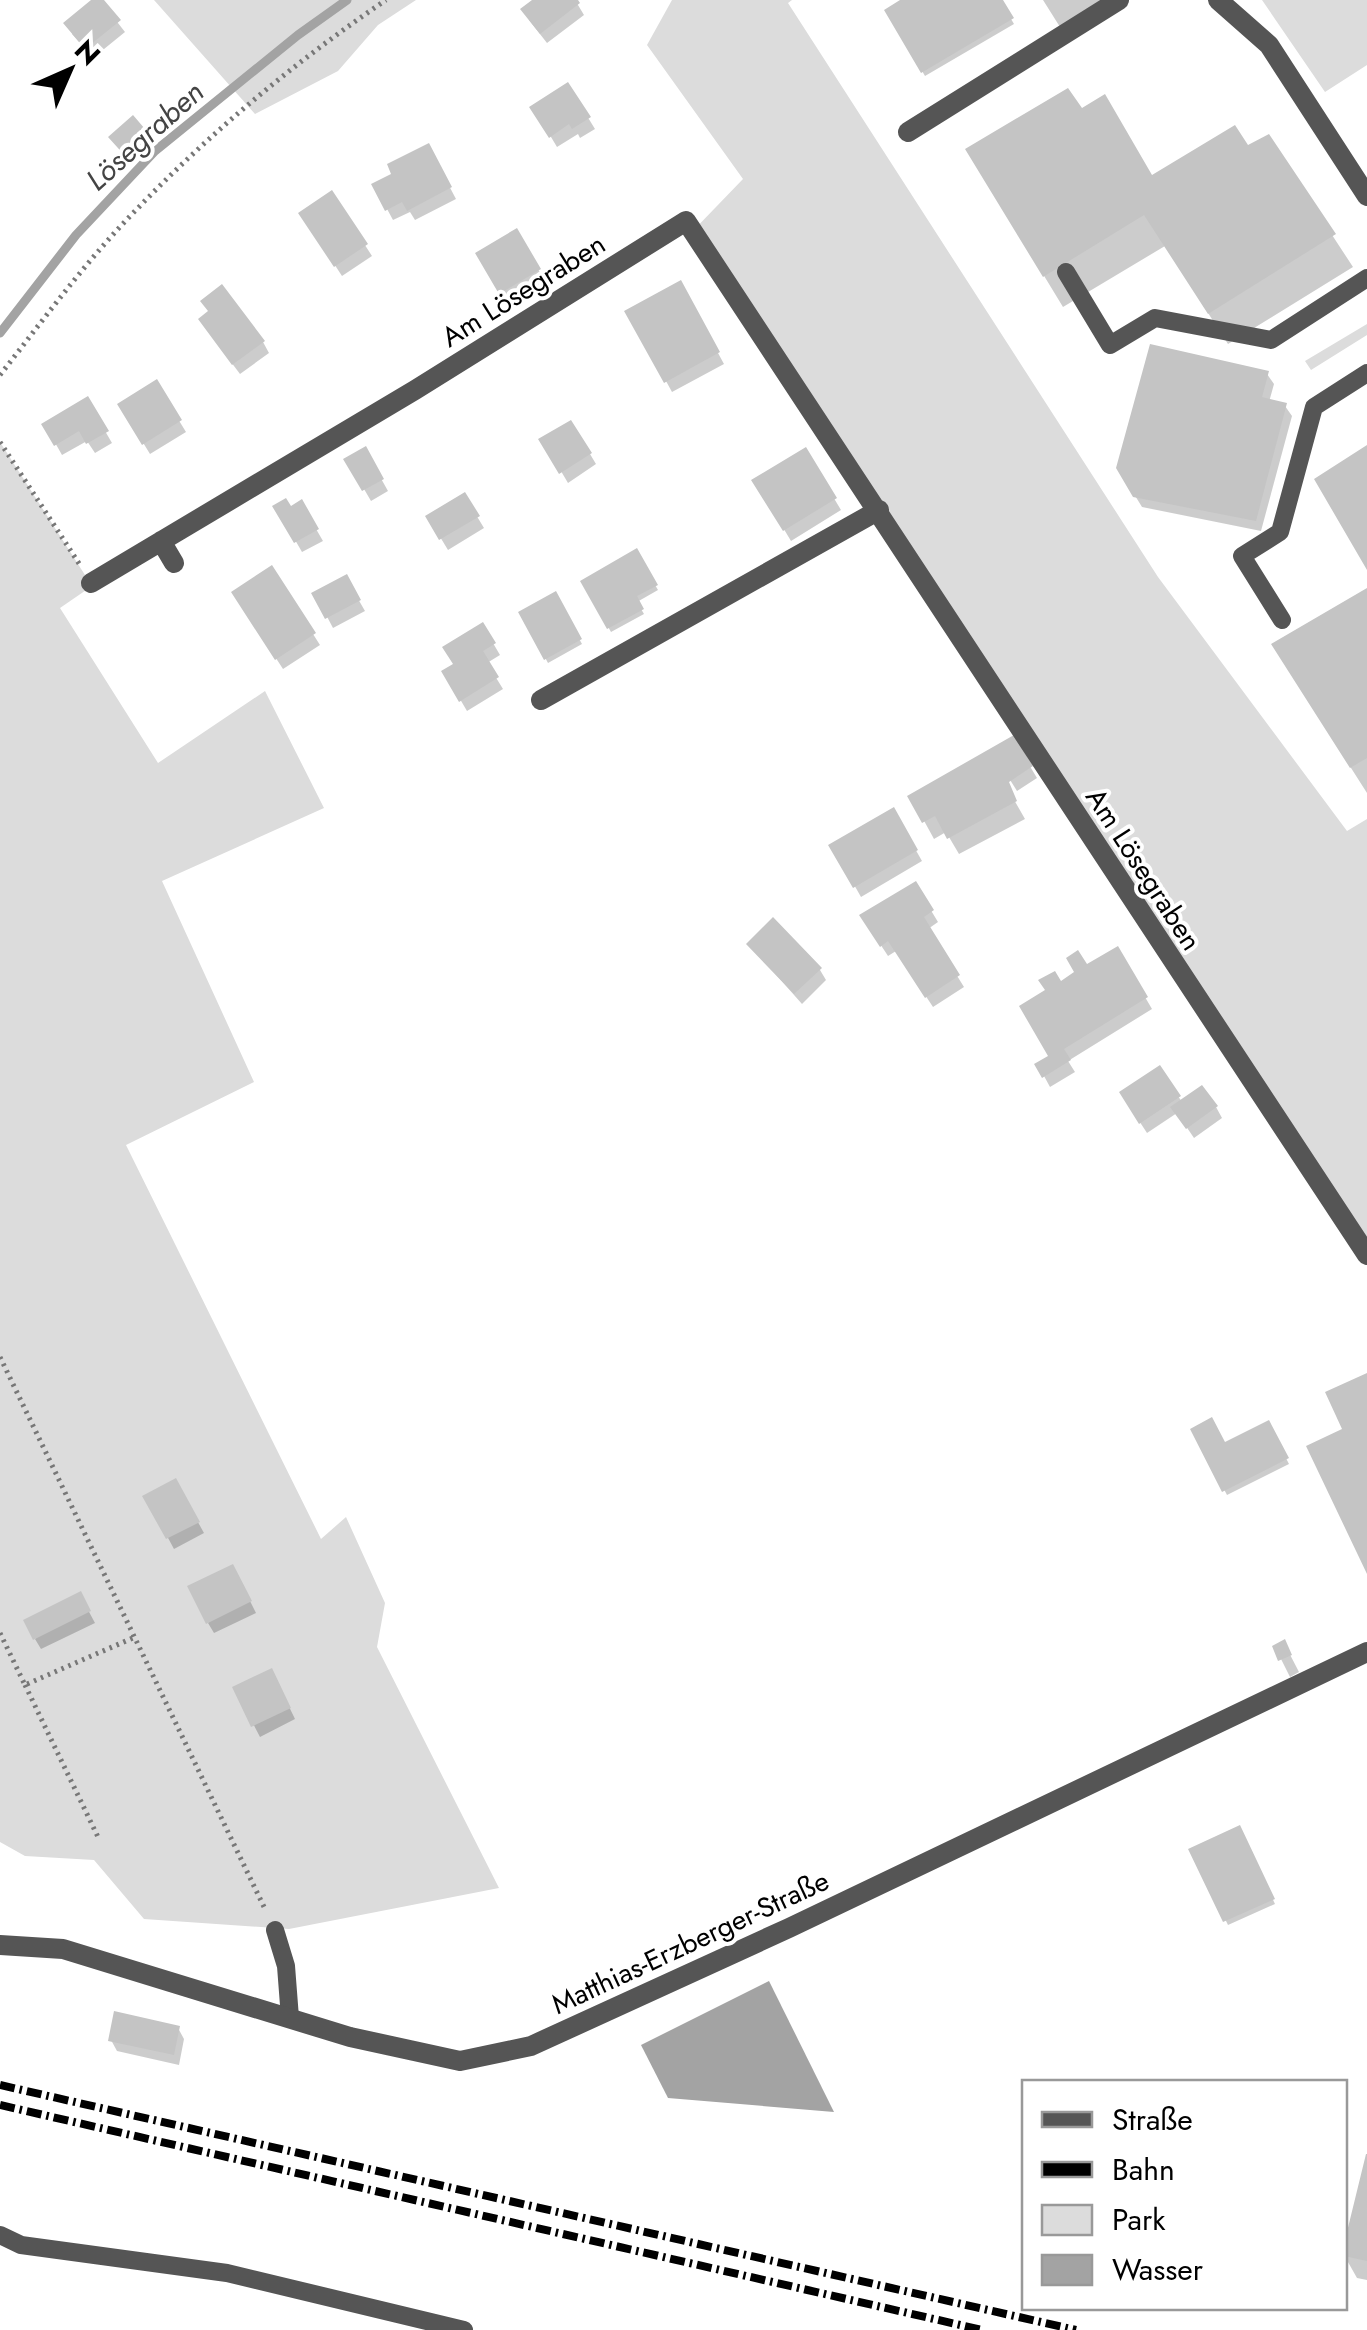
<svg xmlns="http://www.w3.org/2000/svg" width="1367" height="2330" font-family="Jost,sans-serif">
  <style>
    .green { fill: #dcdcdc }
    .water { fill: #a3a3a3 }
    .shadow { fill: #0003 }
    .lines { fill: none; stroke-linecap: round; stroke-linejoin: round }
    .stream { stroke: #a3a3a3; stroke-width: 9 }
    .building { fill: #c4c4c4 }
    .path { stroke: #777; stroke-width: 5; stroke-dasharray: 2.5 5; stroke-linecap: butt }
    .lane { stroke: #555; stroke-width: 18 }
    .street { stroke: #555; stroke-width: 20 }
    .rail { stroke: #000; stroke-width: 8; stroke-dasharray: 15 5 2.5 5; stroke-linecap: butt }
    .labels { text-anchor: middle; stroke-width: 8; stroke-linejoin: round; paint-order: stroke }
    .street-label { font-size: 28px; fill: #000; stroke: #fff }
    .water-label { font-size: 30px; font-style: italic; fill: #444; stroke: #fff }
  </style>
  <rect width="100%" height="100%" fill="#fff"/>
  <path class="green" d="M154,0H416L378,25L338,71L255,114Z
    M672,0H792L788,3L1158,577L1347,831L1367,819V1260L688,236L743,179L647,45Z
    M1262,0H1367V65L1325,92Z
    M1367,324V335L1311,370L1305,361Z
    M0,442L92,586L60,608L158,763L265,691L324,808L162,881L254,1082L126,1145L321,1539L346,1517L385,1603L377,1647L499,1888L289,1929L144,1919L94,1860L25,1856L0,1842Z"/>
  <path class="water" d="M769,1981L834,2112L668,2098L641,2045Z"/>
  <path class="shadow" d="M95,0H100L125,32L93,58L72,34Z
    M536,0H575L584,15L547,43L529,20Z
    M905,0H1000L1014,24L925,76L887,11Z
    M1043,0H1103L1060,27Z
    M568,85L595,129L580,138L578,134L557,147L533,107Z
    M1081,111L1151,178L1248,149L1268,137L1353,267L1228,344L1165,246L1063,307L987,182Z
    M133,118L152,142L130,161L114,142Z
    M428,146L456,199L415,220L410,212L393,220L374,185L395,175Z
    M332,194L372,256L342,276L308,224Z
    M516,232L545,281L507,303L478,254Z
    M680,283L724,364L672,392L628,312Z
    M210,313L263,342L269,353L240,374L207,330Z
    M1267,374L1274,384L1269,402L1285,406L1292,416L1261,531L1142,507L1118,468Z
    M156,383L186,432L150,454L120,405Z
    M87,400L112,443L95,453L87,441L62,455L45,425Z
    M542,439L590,454L596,464L568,483Z
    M365,450L388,491L371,501L347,460Z
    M805,450L841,510L791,541L755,481Z
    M464,495L484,528L448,550L428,517Z
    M301,503L323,541L302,552L276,507L290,509Z
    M636,552L658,590L637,602L644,614L611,632L583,582Z
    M271,568L320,645L283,669L240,603Z
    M346,578L365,611L333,628L315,594Z
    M1367,591V793L1293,677Z
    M555,595L582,644L548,663L521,613Z
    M483,626L500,655L487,663L503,689L467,711L444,672L456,665Z
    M1013,738L1037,778L1017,791L992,751Z
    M988,754L1025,819L959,854L946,832L934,839L911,797Z
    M893,810L922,861L861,897L832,846Z
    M915,884L938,922L928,929L964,987L933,1007L896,951L888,956L869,927Z
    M749,944L820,970L826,980L802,1004Z
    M1117,949L1152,1009L1068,1061L1075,1072L1050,1087L1038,1065L1052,1057L1060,984Z
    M1160,1069L1182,1102L1216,1107L1222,1118L1194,1138L1177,1113L1147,1133L1128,1104Z
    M1268,1423L1289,1464L1227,1495L1193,1430L1224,1445Z
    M175,1481L204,1533L174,1549L146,1497Z
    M238,1577L256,1613L214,1633L208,1623Z
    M80,1595L95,1623L41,1649L35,1639Z
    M1284,1643L1299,1672L1290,1677L1275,1647Z
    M277,1682L295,1719L260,1737L235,1689Z
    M1239,1828L1275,1904L1228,1925L1191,1850Z
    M178,2028L184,2039L179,2065L117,2051L111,2040Z
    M1367,2158V2280L1357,2278L1344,2255Z"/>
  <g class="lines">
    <path class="stream" d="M0,333L76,235L155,151L298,35L347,0"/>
  </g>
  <path class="building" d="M91,0H104L121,20L85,49L63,23Z
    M532,0H578L580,3L540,34L520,9Z
    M900,0H1003L1014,18L921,73L884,10Z
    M568,82L591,117L572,129L569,124L549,138L529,107Z
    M1068,88L1082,108L1105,94L1152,175L1235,125L1248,145L1269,134L1336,234L1208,314L1144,215L1043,277L965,149Z
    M133,115L151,136L127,158L108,137Z
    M429,143L452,187L407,211L402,202L385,211L371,184L391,174L387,164Z
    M332,190L368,244L334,267L298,213Z
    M517,228L541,269L499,294L475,253Z
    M681,280L720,352L664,383L624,311Z
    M222,284L265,341L232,365L198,319L208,311L200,301Z
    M1150,344L1269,371L1262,397L1287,403L1256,521L1133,497L1116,468Z
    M157,379L182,420L142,445L117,404Z
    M88,396L109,431L86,444L79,431L54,446L41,424Z
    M571,420L592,453L559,474L538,439Z
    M1367,445V570L1314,479Z
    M366,446L384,479L362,491L343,459Z
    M806,447L837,498L783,531L751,480Z
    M465,492L480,516L439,540L425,516Z
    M286,498L291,506L302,499L319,529L294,543L272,506Z
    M637,548L658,585L637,596L644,609L607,629L580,581Z
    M272,565L316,633L275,660L231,592Z
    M347,574L361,600L325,619L311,593Z
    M1367,588V758L1350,768L1271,644Z
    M556,591L582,639L544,660L518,612Z
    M483,622L496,643L483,651L499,677L459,702L441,671L453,664L442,647Z
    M1014,735L1033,766L1009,782L1017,801L947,839L935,816L922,823L907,796Z
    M894,807L918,850L853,888L828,845Z
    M916,881L934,910L924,917L960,975L925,998L888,941L880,947L859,915Z
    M773,917L822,968L794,994L746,944Z
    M1118,946L1148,997L1064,1049L1071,1060L1042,1078L1034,1064L1048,1056L1019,1006L1045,990L1038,980L1055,971L1061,981L1074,972L1066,958L1078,950L1087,964Z
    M1160,1065L1181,1096L1139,1124L1119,1092Z
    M1202,1085L1218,1106L1186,1129L1170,1107Z
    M1367,1373V1574L1306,1446L1342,1429L1325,1392Z
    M1212,1417L1225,1442L1269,1420L1289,1458L1222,1492L1190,1429Z
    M176,1478L200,1522L166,1539L142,1496Z
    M233,1564L252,1601L206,1624L187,1586Z
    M81,1591L91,1611L33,1640L23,1620Z
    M1285,1639L1292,1655L1278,1661L1272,1646Z
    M272,1668L291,1708L251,1727L232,1687Z
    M1240,1825L1275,1899L1223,1922L1188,1849Z
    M114,2011L180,2026L174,2055L108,2041Z
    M1366,2154H1367V2261L1344,2256V2244Z"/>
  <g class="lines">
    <path class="path" d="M0,375C44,319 86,261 136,210C211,132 296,61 386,0
      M0,442L80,565
      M0,1357L265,1909
      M0,1633L25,1685L135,1637
      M25,1685L98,1837"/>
    <path class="lane" d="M1066,272L1110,345L1155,318L1271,340L1367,278
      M1282,620L1242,556L1280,532L1314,407L1367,373
      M275,1930L286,1966L290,2018
      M0,2235L21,2245L227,2273L464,2330"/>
    <path class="street" d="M1218,0L1269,45L1367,196
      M908,132L1119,0
      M161,541L174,563
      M91,583L415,390L686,221L1367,1255
      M541,700L879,510
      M0,1945L63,1949L350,2037L460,2061L531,2046L789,1928L1367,1652"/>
    <path class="rail" d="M0,2085L1076,2330
      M0,2105L982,2330"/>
  </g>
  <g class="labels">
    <g class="street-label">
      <text transform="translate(523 290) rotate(-32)" y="10">Am Lösegraben</text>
      <text transform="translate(1144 869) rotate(57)" y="10">Am Lösegraben</text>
      <text transform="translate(690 1942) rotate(-25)" y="10">Matthias-Erzberger-Straße</text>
    </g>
    <g class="water-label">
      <text transform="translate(145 136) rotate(-42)" y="10">Lösegraben</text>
    </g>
  </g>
  <rect x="1022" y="2080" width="325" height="230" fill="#ffffff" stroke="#999999" stroke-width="2.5"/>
  <rect x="1042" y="2112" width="50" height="15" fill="#555555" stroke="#999999" stroke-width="2.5"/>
  <text x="1112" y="2130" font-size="30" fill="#000000">Straße</text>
  <rect x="1042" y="2162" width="50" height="15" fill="#000000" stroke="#999999" stroke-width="2.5"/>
  <text x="1112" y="2180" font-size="30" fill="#000000">Bahn</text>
  <rect x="1042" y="2205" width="50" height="30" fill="#dcdcdc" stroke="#999999" stroke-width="2.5"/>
  <text x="1112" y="2230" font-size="30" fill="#000000">Park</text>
  <rect x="1042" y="2255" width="50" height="30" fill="#a3a3a3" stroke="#999999" stroke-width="2.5"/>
  <text x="1112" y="2280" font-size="30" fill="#000000">Wasser</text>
  <g transform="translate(70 70) rotate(45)" stroke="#ffffff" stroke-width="8" paint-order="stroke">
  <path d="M0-8L18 38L0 25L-18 38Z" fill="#000000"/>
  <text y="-15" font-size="28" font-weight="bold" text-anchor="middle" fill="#000000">N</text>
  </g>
</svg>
